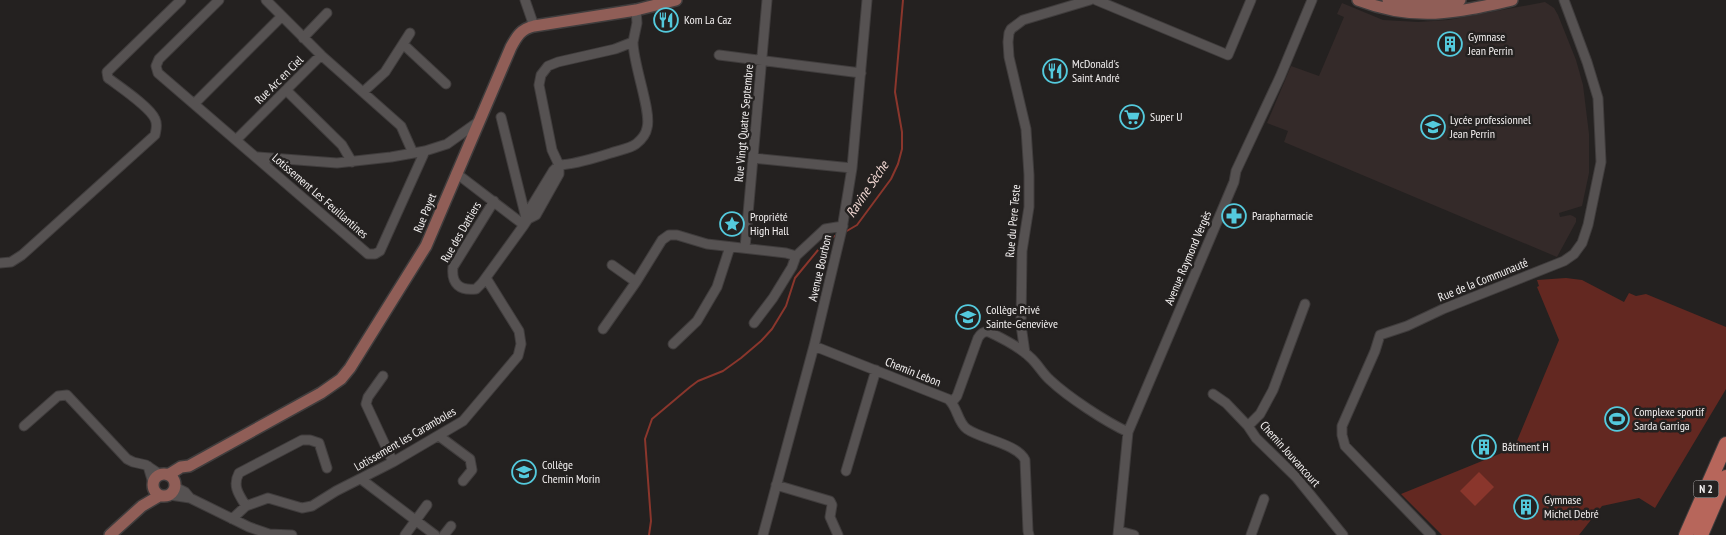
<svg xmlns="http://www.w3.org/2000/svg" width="1726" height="535" font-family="'PT Sans Narrow',sans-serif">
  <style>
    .built { fill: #342a29 }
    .green { fill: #632821 }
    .water { fill: #8a362c }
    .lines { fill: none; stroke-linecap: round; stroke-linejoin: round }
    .stream { stroke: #8a362c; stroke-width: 2 }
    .minor-casing { stroke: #403d3d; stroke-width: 11 }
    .major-casing { stroke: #403d3d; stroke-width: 14 }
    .highway-casing { stroke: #403d3d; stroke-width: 16 }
    .minor { stroke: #565252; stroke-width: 9 }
    .major { stroke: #905e57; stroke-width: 11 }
    .highway { stroke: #b7665b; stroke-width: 14 }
    .labels { text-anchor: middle; stroke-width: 5; stroke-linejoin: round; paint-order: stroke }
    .shield { fill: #242120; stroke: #b5b2b2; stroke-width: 1 }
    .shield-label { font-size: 11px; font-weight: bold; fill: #f3f0f0 }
    .poi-label { font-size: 12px; fill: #f3f0f0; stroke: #242120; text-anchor: start }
    .street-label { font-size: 12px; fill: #f3f0f0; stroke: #242120 }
    .water-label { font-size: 14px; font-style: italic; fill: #f3d9d4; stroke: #242120 }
  </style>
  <rect width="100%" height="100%" fill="#242120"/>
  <path class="built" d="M1545,2L1554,8L1558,15L1576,60L1583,85L1589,134V173L1582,206L1559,213L1560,217L1570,215L1573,216L1576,218V222L1557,257L1284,142L1288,131L1267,123L1291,66L1319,76L1344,17L1337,14L1342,3L1383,20L1418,22L1448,20Z"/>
  <path class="green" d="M1566,278L1582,280L1624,302L1629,293L1636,296L1646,294L1726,327V389L1655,508L1639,498L1602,506L1579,535H1442L1401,494L1514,448L1559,340L1537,287L1539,286L1537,280Z"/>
  <path class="water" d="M1479,472L1494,487L1475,506L1460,491Z"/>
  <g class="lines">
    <path class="stream" d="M845,232L857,225L891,179L898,164L902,149V132L895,92L903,0
      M649,535L651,521L645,439L652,419L690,387L698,381L723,371L741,358L761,341L772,329L786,306L795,278L823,244L838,234"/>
    <g class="minor-casing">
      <path id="minor" d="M219,0L159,59L156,66L158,73L368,254H375L380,251L425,151
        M266,0L321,55L401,126L413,153
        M525,0L534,26
        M1096,0L1228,55L1251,0
        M303,38L327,13
        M403,44L446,84
        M719,55L861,73
        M286,90L342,145L352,162
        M363,92L385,72L410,33
        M194,104L282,16
        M501,117L526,218
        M236,140L321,55
        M258,157L337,163L391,157L425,151L447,144L478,122
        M753,158L852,168
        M559,165C577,164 594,158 611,153C619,150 629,149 636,144C641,140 646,134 647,128C652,112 633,64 633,42
        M456,173L524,225
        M494,201L453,267C451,284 460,291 476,289L482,283L524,225L528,219V212L553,171L559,165
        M528,219L536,215L559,174V165L552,150L539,85L541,75L548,66L558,62L615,49L633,42L637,23L636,10
        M745,248L767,0
        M0,263L11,262L22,255L155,135C156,129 158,125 155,119C150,107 120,87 108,78L107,72L181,0
        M612,265L636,282
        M1305,304L1273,390L1260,414L1248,426L1256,438L1296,477L1343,535
        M754,323L773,298L792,267L796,256L825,229L843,226
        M603,329L636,282L662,240L669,235H677L707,244L786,253L796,256
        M673,344L697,321L717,287L730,247
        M814,346L948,399C958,407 957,422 967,429C981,439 1018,444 1025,460L1028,531L1029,535
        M1025,353L1021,325L1022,251L1029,207V175L1026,129L1009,57L1008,42L1009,33L1011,29L1023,20L1090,0
        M383,376L368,397L366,404L393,462
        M1213,394L1226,403L1248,426
        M952,402L957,396L978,338C981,333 984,331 989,332C1004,339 1021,348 1032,359C1039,366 1043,374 1050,380C1068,397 1106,422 1128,432
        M24,426L58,396L67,395L127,459L133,462L146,465L161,475
        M439,436L470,459L472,470L463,481
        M148,466L153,483
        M846,471L876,370
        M361,479L435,535
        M776,485L830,501L832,505L830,517L838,535
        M175,487L185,492L190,498L249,527L269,534L292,535
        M170,495L190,498
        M246,506C239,495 232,486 239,473L302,440H310L319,443L327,468
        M232,519L246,506L268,498L302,508L312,506L336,491L393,462L463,421L518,356L521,344L519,331L486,278
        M1119,531L1134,535
        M405,535L427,505
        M444,535L451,526
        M763,535L814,346L842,229L852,168L867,0
        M1118,535L1128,432L1234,182L1236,171L1280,77L1312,0
        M1251,535L1264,499
        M1431,535L1345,446L1342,435V426L1375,351L1380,335L1407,326L1443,309L1564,261L1574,254L1582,243L1588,225L1601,162L1598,98L1587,62L1564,0"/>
    </g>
    <g class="major-casing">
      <path id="major" d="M1358,0C1416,22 1455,13 1512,0
        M1388,0L1424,4L1460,0
        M153 485a11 11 0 1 1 22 0a11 11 0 1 1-22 0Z
        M168,475L181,467L189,466L321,393L341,379L350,368L426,246L511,47C517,36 521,29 534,26L636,10L676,0
        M110,535L142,506L159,496"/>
    </g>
    <g class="highway-casing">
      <path id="highway" d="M1686,535L1726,444
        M1701,535L1726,477"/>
    </g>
    <use href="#minor" class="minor"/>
    <use href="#major" class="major"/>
    <use href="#highway" class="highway"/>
  </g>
  <defs>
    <g id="restaurant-ring" transform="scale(1.25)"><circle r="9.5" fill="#242120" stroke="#54cadd" stroke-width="1.5"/><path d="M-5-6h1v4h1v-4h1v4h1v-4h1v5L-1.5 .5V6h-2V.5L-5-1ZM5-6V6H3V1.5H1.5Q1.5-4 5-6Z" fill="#54cadd"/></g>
    <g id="building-ring" transform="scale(1.25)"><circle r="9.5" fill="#242120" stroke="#54cadd" stroke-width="1.5"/><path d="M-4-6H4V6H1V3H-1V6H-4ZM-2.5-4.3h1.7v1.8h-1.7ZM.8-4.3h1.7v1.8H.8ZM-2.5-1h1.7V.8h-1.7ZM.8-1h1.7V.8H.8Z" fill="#54cadd"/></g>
    <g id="supermarket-ring" transform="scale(1.25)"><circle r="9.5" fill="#242120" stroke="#54cadd" stroke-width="1.5"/><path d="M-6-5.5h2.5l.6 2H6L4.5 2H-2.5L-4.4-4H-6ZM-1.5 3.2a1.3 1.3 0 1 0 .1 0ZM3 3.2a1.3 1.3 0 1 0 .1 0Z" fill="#54cadd"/></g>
    <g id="school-ring" transform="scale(1.25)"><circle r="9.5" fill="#242120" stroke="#54cadd" stroke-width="1.5"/><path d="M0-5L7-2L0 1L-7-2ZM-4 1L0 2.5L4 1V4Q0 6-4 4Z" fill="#54cadd"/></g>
    <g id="pharmacy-ring" transform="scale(1.25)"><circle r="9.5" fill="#242120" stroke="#54cadd" stroke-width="1.5"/><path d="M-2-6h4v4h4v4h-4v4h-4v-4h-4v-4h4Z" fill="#54cadd"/></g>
    <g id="sight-ring" transform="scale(1.25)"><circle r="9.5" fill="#242120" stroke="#54cadd" stroke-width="1.5"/><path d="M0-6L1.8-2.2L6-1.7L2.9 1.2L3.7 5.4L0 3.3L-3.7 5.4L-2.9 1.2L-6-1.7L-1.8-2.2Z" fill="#54cadd"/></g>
    <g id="stadium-ring" transform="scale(1.25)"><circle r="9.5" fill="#242120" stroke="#54cadd" stroke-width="1.5"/><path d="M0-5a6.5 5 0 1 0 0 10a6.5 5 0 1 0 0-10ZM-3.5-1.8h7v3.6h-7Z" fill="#54cadd"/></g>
  </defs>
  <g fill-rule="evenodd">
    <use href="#restaurant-ring" x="666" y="20"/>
    <use href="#building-ring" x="1450" y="44"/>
    <use href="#restaurant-ring" x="1055" y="71"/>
    <use href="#supermarket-ring" x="1132" y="117"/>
    <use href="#school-ring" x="1433" y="127"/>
    <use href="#pharmacy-ring" x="1234" y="216"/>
    <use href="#sight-ring" x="732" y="224"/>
    <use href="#school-ring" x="968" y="317"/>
    <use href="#stadium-ring" x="1617" y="419"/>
    <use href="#building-ring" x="1484" y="447"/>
    <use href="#school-ring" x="524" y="472"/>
    <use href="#building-ring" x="1526" y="507"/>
  </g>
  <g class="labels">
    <rect class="shield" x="1693.5" y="480.5" width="25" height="17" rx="4"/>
    <g class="shield-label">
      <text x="1706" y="493">N 2</text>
    </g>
    <g class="poi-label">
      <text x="684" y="24">Kom La Caz</text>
      <text x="1468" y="41">Gymnase<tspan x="1468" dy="14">Jean Perrin</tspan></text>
      <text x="1072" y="68">McDonald's<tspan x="1072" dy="14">Saint André</tspan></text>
      <text x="1150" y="121">Super U</text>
      <text x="1450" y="124">Lycée professionnel<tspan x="1450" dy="14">Jean Perrin</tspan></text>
      <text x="1252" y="220">Parapharmacie</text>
      <text x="750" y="221">Propriété<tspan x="750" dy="14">High Hall</tspan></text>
      <text x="986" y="314">Collège Privé<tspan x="986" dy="14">Sainte-Geneviève</tspan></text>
      <text x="1634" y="416">Complexe sportif<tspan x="1634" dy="14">Sarda Garriga</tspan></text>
      <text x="1502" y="451">Bâtiment H</text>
      <text x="542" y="469">Collège<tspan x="542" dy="14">Chemin Morin</tspan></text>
      <text x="1544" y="504">Gymnase<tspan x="1544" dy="14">Michel Debré</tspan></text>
    </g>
    <g class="street-label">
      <text transform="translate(279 80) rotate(-45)" y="4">Rue Arc en Ciel</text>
      <text transform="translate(744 123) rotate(-85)" y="4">Rue Vingt Quatre Septembre</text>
      <text transform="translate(320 196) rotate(41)" y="4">Lotissement Les Feuillantines</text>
      <text transform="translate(425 213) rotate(-68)" y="4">Rue Payet</text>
      <text transform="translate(1013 221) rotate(-85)" y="4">Rue du Pere Teste</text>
      <text transform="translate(461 232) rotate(-60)" y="4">Rue des Dattiers</text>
      <text transform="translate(1188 258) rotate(-67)" y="4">Avenue Raymond Vergès</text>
      <text transform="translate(820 268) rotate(-77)" y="4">Avenue Bourbon</text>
      <text transform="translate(1483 280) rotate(-22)" y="4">Rue de la Communauté</text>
      <text transform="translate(913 372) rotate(22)" y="4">Chemin Lebon</text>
      <text transform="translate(405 439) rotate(-30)" y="4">Lotissement les Caramboles</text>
      <text transform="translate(1290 454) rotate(48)" y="4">Chemin Jouvancourt</text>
    </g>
    <g class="water-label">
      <text transform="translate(867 189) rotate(-56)" y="5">Ravine Sèche</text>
    </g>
  </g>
</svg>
